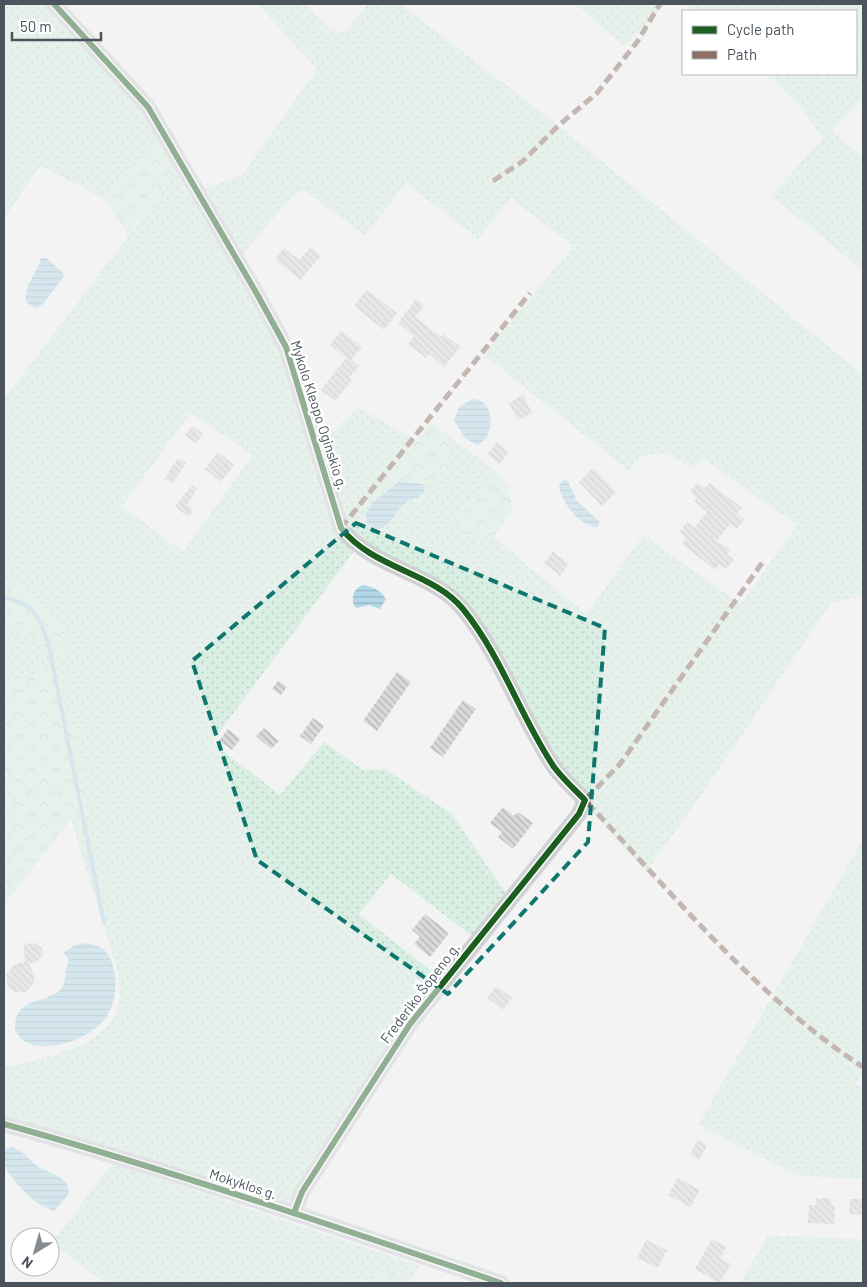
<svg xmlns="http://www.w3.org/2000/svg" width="867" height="1287" font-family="Barlow,sans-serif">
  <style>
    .grass { fill: url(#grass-dots); fill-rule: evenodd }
    .forest { fill: url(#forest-crowns) }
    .water { fill: url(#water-rules) }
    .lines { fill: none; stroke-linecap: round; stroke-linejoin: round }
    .stream { stroke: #b2d8e9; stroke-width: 4 }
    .building { fill: url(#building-back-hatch) }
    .minor { stroke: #cfd1d3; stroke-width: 16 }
    .quiet { stroke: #8d6e63; stroke-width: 5; stroke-dasharray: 10 5; stroke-linecap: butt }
    .cycleway-casing { stroke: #fff; stroke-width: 9 }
    .cycleway { stroke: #1b5e20; stroke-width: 6 }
    .marked { fill: none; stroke: #0f766e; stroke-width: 4; stroke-dasharray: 10 6; stroke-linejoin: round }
    .labels { text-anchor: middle; stroke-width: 5; stroke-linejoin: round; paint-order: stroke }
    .street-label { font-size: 14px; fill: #4b535d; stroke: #fff }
  </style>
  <defs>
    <pattern id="grass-dots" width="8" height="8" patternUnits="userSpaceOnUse" patternTransform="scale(1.25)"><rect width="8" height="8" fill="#daefe4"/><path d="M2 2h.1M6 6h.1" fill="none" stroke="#bdcfc6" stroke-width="1.8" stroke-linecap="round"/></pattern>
    <pattern id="forest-crowns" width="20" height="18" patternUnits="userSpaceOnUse" patternTransform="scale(1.25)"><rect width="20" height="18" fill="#daefe4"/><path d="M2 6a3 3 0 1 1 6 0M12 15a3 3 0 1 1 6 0" fill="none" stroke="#bdcfc6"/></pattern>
    <pattern id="water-rules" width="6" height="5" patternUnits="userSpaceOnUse" patternTransform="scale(1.25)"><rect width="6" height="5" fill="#b2d8e9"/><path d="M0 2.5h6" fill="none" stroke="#93b2c0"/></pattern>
    <pattern id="building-back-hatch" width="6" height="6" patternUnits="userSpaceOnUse" patternTransform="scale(1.25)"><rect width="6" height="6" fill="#dadadc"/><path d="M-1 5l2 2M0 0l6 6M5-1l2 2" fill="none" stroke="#b3b3b6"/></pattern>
  </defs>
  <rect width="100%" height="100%" fill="#f3f3f3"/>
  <path class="grass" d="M4,4H49L129,92L158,136L103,198L40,166L4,219Z
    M257,4H304L330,29L344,33L368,4H400L553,121L863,375V598L860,596L831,603L709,784L646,872L595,815L586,813L550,756L466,607L350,533L306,389L328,438L358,407L416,441L390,473L394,484L374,502L400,508L425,489V486L440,480L453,439L495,470L478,495L457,510L471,539L494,537L586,614L643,535L741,604L797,525L702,458L694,468L663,453L641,456L629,471L484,355L573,246L511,198L478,239L406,183L365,236L305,190L295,194L240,257L204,189L242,175L317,69Z
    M575,4H665L625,47Z
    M687,4H863V97L832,131L863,157V270L771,196L823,138L794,99L765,74H856V11H695Z
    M176,173L265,317L278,344L354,551L212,742L280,795L324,742L363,770L385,769L452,814L507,895L473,937L391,874L359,914L440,978L290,1200L285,1204L92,1141L4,1120V1068C45,1056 114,1050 120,996C121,988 118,978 117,969L71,819L86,811C93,764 67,715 52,672L44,671L4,686V626L36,643L64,654L22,586L4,581V399ZM191,413L252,455L183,552L122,506Z
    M860,844L863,846V1072L856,1084L863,1088V1179L800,1176L698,1125Z
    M112,1163L421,1266L412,1277C395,1274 370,1266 358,1283H105L52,1243Z
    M768,1236L863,1239V1283H740Z"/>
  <path class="forest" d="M158,136L176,173L128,234L103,198Z
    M432,423L453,439L440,480L425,486L399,481L394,484L390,473Z
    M495,470L507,484L513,510L494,537L471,539L457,522V510L478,495Z
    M4,581L22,586L59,624L64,654L36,643L4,626Z
    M44,671H52C67,715 93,764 86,811L71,819L4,905V686Z
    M379,1272L412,1277L407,1283H358L361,1279Z"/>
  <path class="water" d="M41,258H46L65,275L42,305L35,308L26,302C23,287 37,273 41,258Z
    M472,399C496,399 496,438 477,445L465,438L454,421L459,407Z
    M563,480L568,481L577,501L599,521V525L596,527C580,526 560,501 559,485Z
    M399,481L422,484L425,486L424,492C419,498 413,498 407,502C393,511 387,540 367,524L366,513L374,502Z
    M363,585C374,587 380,590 386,599L380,609L369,605L357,608L354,606C351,597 354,588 363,585Z
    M86,943C104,946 110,953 114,970C118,990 114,1013 97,1027C79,1043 27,1060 15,1029C14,997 46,1003 59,991C67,984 64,977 66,969C67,965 69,964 68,958L63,953L75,945Z
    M11,1147C25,1150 28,1161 39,1167C49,1174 73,1177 68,1195L54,1211C35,1205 14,1184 5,1166C3,1162 4,1155 4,1150Z"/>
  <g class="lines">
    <path class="stream" d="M4,597C35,606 37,613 48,642L104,923"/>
  </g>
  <path class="building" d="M311,247L321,256L300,280L275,259L284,248L299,260Z
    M367,290L397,313L384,330L354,306Z
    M416,299L424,306L415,317L441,337L444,334L460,347L444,367L429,354L426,358L408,344L414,336L398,323Z
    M341,331L362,347L351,360L359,366L349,378L352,380L335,401L321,390L346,358L330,345Z
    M523,395L532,413L518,420L509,403Z
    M192,426L203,434L196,443L185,435Z
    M497,442L509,452L499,464L487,454Z
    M218,452L234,465L221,482L205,469Z
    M178,458L186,463L172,484L164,479Z
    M593,468L616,492L602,506L579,482Z
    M697,483L705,488L709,483L742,508L737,514L744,519L737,529L730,524L717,541L730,550L727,554L734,560L726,569L719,564L715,570L682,544L686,538L680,532L687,522L694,528L707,512L694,501L697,498L690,492Z
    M192,485L197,489L187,505L193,510L188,517L175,506Z
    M553,551L569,564L560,576L544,563Z
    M397,672L411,682L377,731L363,721Z
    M278,681L287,687L281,695L272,689Z
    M463,700L476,709L443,757L430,748Z
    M313,718L324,726L311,744L300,736Z
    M264,728L279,741L271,749L256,736Z
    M228,729L240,739L232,750L219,741Z
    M503,807L514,816L518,812L533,823L513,849L498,837L502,832L490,823Z
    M425,914L449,933L430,957L414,944L420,937L412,930Z
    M35,943L42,948L43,954L38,961L29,964L34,975V983L26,992H14L8,987L6,975L14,965L25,962L24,944Z
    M496,986L512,998L503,1010L487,998Z
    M698,1140L707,1146L699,1160L690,1155Z
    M678,1178L700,1190L690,1207L668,1195Z
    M816,1198L831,1199V1205L835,1206L834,1224L808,1223L809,1205H816Z
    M850,1199H863V1215L849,1214Z
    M712,1239L726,1247L720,1258L731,1264L720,1283L695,1269Z
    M646,1240L667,1250L658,1268L637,1258Z"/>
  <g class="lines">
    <path class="minor" d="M54,4L148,107L257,294L286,347L341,528C373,569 433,572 463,609C502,657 520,716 554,767C563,779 575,790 585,800L579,814L410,1024L302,1192L294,1213
      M4,1124C172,1171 337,1227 501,1283"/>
    <path class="quiet" d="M493,181L523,161L558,126L597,93L637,42L660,4
      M341,528L530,293
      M762,563L620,764L585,800C671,892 757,998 863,1067"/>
    <g class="cycleway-casing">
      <path id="cycleway" d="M54,4L148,107L257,294L286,347L341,528C373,569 433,572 463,609C502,657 520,716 554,767C563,779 575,790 585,800L579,814L410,1024L302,1192L294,1213
        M4,1124C172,1171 337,1227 501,1283"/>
    </g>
    <use href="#cycleway" class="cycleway"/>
  </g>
  <path d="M0 0H867V1287H0ZM356,523L605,628L588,842L448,994L257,860L192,661Z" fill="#f3f3f3" fill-opacity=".55" fill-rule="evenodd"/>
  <path class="marked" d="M356,523L605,628L588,842L448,994L257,860L192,661Z"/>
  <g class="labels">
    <g class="street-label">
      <text transform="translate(319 415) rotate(72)" y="5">Mykolo Kleopo Oginskio g.</text>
      <text transform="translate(420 993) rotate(-53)" y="5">Frederiko Šopeno g.</text>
      <text transform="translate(243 1184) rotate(18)" y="5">Mokyklos g.</text>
    </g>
  </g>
  <rect width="867" height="1287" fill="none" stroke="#4b535d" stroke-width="10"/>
  <rect x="682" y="10" width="175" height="65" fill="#ffffff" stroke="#b7babe"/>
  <rect x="692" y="26" width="25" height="8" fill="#1b5e20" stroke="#b7babe"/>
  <text x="727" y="35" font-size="15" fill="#4b535d">Cycle path</text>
  <rect x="692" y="51" width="25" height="8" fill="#8d6e63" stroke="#b7babe"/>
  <text x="727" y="60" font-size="15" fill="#4b535d">Path</text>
  <g transform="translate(35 1252) rotate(217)"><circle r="24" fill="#ffffff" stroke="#b7babe"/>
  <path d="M0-4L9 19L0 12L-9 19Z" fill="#868b92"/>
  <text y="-8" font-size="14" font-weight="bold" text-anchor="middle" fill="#4b535d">N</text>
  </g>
  <path d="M12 32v8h89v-8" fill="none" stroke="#4b535d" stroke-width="2.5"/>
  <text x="20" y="32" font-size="15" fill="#4b535d" stroke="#ffffff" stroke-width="4" paint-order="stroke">50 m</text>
</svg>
